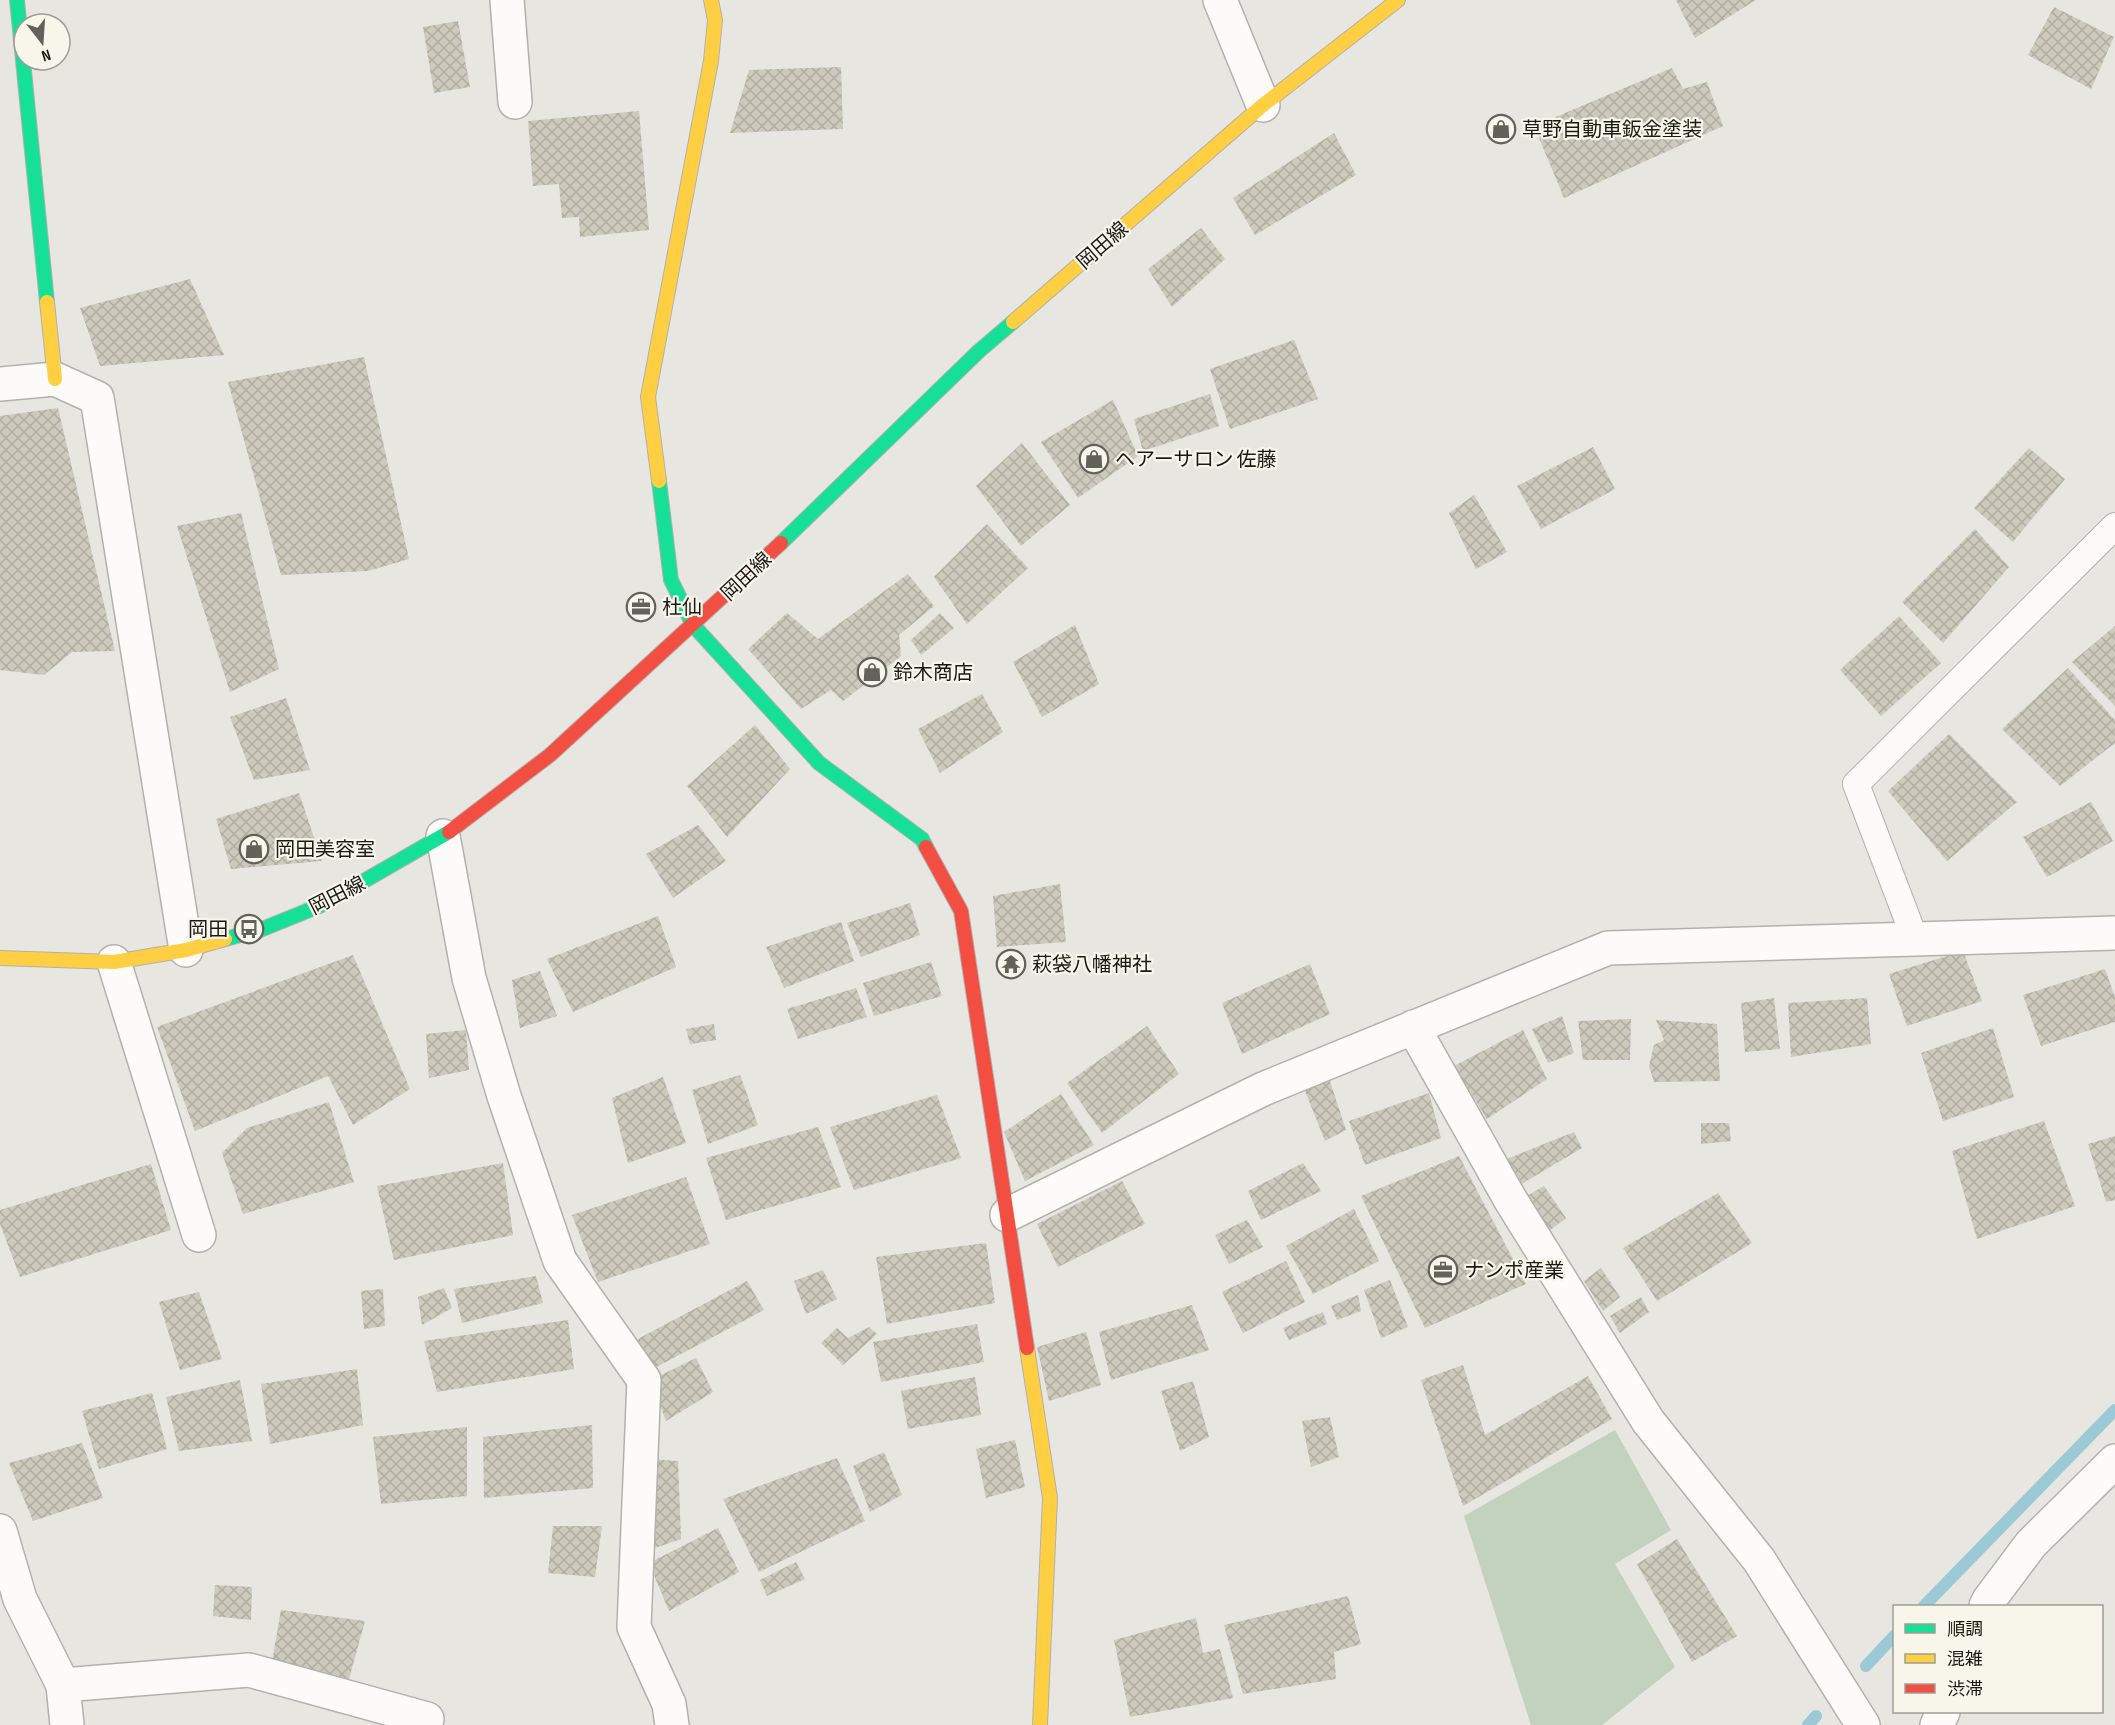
<svg xmlns="http://www.w3.org/2000/svg" width="2115" height="1725" font-family="'Sofia Sans Condensed','Noto Sans JP',sans-serif">
  <style>
    .grass { fill: #c2d2bf }
    .lines { fill: none; stroke-linecap: round; stroke-linejoin: round }
    .stream { stroke: #9bc9d5; stroke-width: 12 }
    .building { fill: url(#building-cross-hatch) }
    .lane-casing { stroke: #b2b1ac; stroke-width: 28 }
    .street-casing { stroke: #b2b1ac; stroke-width: 36 }
    .fast-casing { stroke: #b2b1ac; stroke-width: 16 }
    .slow-casing { stroke: #b2b1ac; stroke-width: 16 }
    .jam-casing { stroke: #b2b1ac; stroke-width: 16 }
    .lane { stroke: #fcfbfa; stroke-width: 26 }
    .street { stroke: #fcfbfa; stroke-width: 33 }
    .fast { stroke: #16e098; stroke-width: 14 }
    .slow { stroke: #ffcf43; stroke-width: 14 }
    .jam { stroke: #f24e42; stroke-width: 14 }
    .labels { text-anchor: middle; stroke-width: 4.5; stroke-linejoin: round; paint-order: stroke }
    .poi-label { font-size: 20px; fill: #1a1915; stroke: #f8f5ea; text-anchor: start }
    .street-label { font-size: 20px; fill: #1a1915; stroke: #f8f5ea }
  </style>
  <defs>
    <pattern id="building-cross-hatch" width="8" height="8" patternUnits="userSpaceOnUse" patternTransform="scale(1.5)"><rect width="8" height="8" fill="#cdc9bc"/><path d="M0 0l8 8M0 8l8-8" fill="none" stroke="#afaca1"/></pattern>
  </defs>
  <rect width="100%" height="100%" fill="#e8e6e0"/>
  <path class="grass" d="M1615,1430L1671,1530L1615,1564L1675,1667L1602,1725H1531L1464,1516Z"/>
  <g class="lines">
    <path class="stream" d="M1924,1606L2115,1410
      M1866,1666L1894,1636
      M1808,1725L1816,1716"/>
  </g>
  <path class="building" d="M1676,0H1756L1695,38Z
    M2054,7L2114,37L2091,89L2028,55Z
    M458,21L470,87L434,93L423,27Z
    M841,67L843,129L730,133L749,70Z
    M1672,68L1683,89L1707,82L1723,126L1564,198L1534,126Z
    M639,111L649,230L580,237L579,217L562,218L559,184L533,186L528,121Z
    M1334,133L1356,175L1255,235L1233,198Z
    M1201,228L1225,259L1172,307L1148,269Z
    M190,279L224,355L100,366L80,308Z
    M1294,340L1318,399L1230,429L1210,369Z
    M364,357L409,559L368,571L281,575L228,382Z
    M1210,394L1219,426L1143,451L1134,419Z
    M1113,400L1138,456L1078,498L1041,442Z
    M58,408L115,651L72,652L44,675L0,670V416Z
    M1022,443L1070,505L1021,546L976,486Z
    M1593,447L1615,489L1541,529L1517,486Z
    M2029,448L2065,479L2013,542L1974,508Z
    M1474,495L1507,552L1476,569L1449,513Z
    M241,513L279,669L230,692L177,526Z
    M987,524L1028,568L967,624L934,577Z
    M1975,529L2009,567L1943,643L1902,602Z
    M908,574L934,606L899,635L901,656L843,701L831,690L801,709L748,649L787,613L818,639Z
    M940,613L954,628L921,655L911,640Z
    M1899,616L1941,663L1881,716L1840,670Z
    M1075,625L1099,684L1042,717L1013,662Z
    M2115,626V706L2072,662Z
    M2068,668L2115,720V743L2060,786L2002,729Z
    M982,694L1003,732L940,773L918,729Z
    M286,698L310,770L254,780L230,717Z
    M755,725L790,769L727,837L687,786Z
    M1949,734L2017,802L1947,861L1888,791Z
    M299,793L322,861L231,869L216,819Z
    M2091,802L2113,841L2047,877L2023,837Z
    M698,825L726,861L673,898L646,854Z
    M1060,884L1066,942L997,947L993,896Z
    M910,903L920,935L861,957L847,923Z
    M658,916L676,967L573,1012L547,959Z
    M841,922L854,961L784,988L766,947Z
    M1963,951L1982,1001L1907,1026L1889,974Z
    M353,955L410,1089L353,1125L328,1076L195,1131L157,1027Z
    M931,962L942,996L874,1016L863,983Z
    M1310,964L1330,1014L1242,1054L1222,1003Z
    M2105,969L2115,997V1022L2041,1046L2023,995Z
    M540,971L557,1016L520,1028L512,980Z
    M856,988L867,1017L798,1039L787,1009Z
    M1774,998L1780,1049L1745,1052L1741,1003Z
    M1867,998L1871,1044L1791,1057L1788,1003Z
    M1562,1016L1574,1053L1548,1063L1532,1029Z
    M1631,1019L1630,1060H1583L1578,1021Z
    M1656,1020L1717,1024L1720,1081L1654,1082L1649,1066L1654,1045L1664,1040Z
    M714,1024L716,1040L690,1044L686,1029Z
    M1147,1026L1179,1074L1102,1133L1067,1083Z
    M1993,1028L2014,1097L1943,1121L1921,1053Z
    M466,1030L469,1070L429,1078L426,1034Z
    M1523,1030L1547,1079L1487,1119L1454,1066Z
    M740,1075L758,1125L708,1144L692,1090Z
    M1328,1075L1346,1130L1325,1141L1303,1086Z
    M663,1077L686,1143L628,1163L612,1098Z
    M1429,1093L1441,1138L1365,1165L1349,1121Z
    M1061,1094L1094,1145L1025,1181L1004,1132Z
    M937,1095L961,1158L854,1190L830,1127Z
    M329,1102L354,1182L243,1214L222,1153L247,1128Z
    M2044,1121L2075,1206L1977,1239L1952,1151Z
    M1701,1123H1729L1731,1141L1701,1144Z
    M818,1127L841,1187L726,1220L706,1158Z
    M1574,1132L1582,1148L1520,1185L1504,1160Z
    M2115,1136V1200L2106,1202L2088,1144Z
    M1459,1156L1526,1284L1425,1328L1361,1196Z
    M503,1163L513,1235L394,1260L377,1186Z
    M1303,1163L1321,1191L1261,1220L1248,1191Z
    M151,1164L171,1230L20,1277L0,1224V1210Z
    M686,1177L710,1244L598,1282L572,1215Z
    M1122,1181L1145,1224L1058,1267L1037,1224Z
    M1544,1186L1566,1218L1545,1234L1525,1197Z
    M1718,1193L1752,1243L1657,1301L1623,1248Z
    M1354,1209L1379,1261L1313,1294L1286,1246Z
    M1247,1220L1263,1247L1229,1264L1215,1235Z
    M986,1243L995,1303L887,1324L876,1257Z
    M1286,1261L1305,1302L1243,1333L1222,1292Z
    M1601,1268L1620,1297L1603,1311L1584,1281Z
    M823,1270L837,1299L806,1314L794,1281Z
    M536,1276L543,1303L462,1323L454,1289Z
    M1390,1280L1408,1327L1381,1338L1364,1290Z
    M747,1281L764,1310L647,1372L634,1341Z
    M444,1288L452,1308L422,1325L418,1297Z
    M383,1289L385,1326L364,1329L361,1291Z
    M199,1292L222,1359L180,1370L159,1302Z
    M1358,1295L1361,1311L1337,1320L1331,1306Z
    M1641,1297L1649,1312L1620,1333L1610,1316Z
    M1192,1305L1209,1350L1111,1380L1099,1332Z
    M1323,1312L1327,1324L1289,1340L1283,1328Z
    M568,1320L574,1369L437,1392L424,1341Z
    M977,1324L984,1362L881,1382L873,1342Z
    M869,1327L877,1334L843,1365L821,1343L837,1328L848,1338Z
    M1086,1332L1101,1385L1049,1401L1037,1347Z
    M696,1358L713,1392L666,1421L651,1380Z
    M1463,1365L1485,1435L1588,1376L1612,1419L1463,1506L1421,1380Z
    M357,1369L363,1425L270,1444L261,1384Z
    M975,1377L981,1415L908,1429L901,1391Z
    M240,1380L252,1441L179,1451L166,1397Z
    M1193,1381L1209,1437L1180,1451L1161,1391Z
    M152,1393L167,1449L99,1469L82,1411Z
    M1330,1417L1339,1457L1311,1467L1302,1421Z
    M592,1425L593,1488L484,1498L483,1437Z
    M467,1427V1496L381,1504L373,1437Z
    M1015,1440L1025,1487L986,1498L976,1449Z
    M82,1443L103,1498L33,1521L9,1463Z
    M884,1452L902,1495L870,1512L853,1466Z
    M837,1458L865,1521L759,1572L723,1499Z
    M648,1459L678,1461L681,1539L646,1551Z
    M553,1526H602L595,1577L548,1573Z
    M718,1528L739,1572L669,1611L649,1563Z
    M1677,1539L1737,1636L1692,1662L1637,1564Z
    M796,1562L805,1579L767,1596L760,1580Z
    M215,1585L252,1587L251,1620L213,1616Z
    M1348,1596L1361,1644L1334,1652L1336,1679L1243,1694L1224,1625Z
    M281,1610L365,1621L349,1679L272,1662Z
    M1196,1618L1203,1653L1220,1649L1233,1698L1130,1717L1114,1640Z"/>
  <g class="lines">
    <g class="lane-casing">
      <path id="lane" d="M1915,939L1856,784L2115,526"/>
    </g>
    <g class="street-casing">
      <path id="street" d="M507,0L515,102
        M1220,0L1263,105
        M0,384L55,379L97,398L186,950
        M443,836L469,978L504,1096L560,1261L644,1380L634,1627L669,1704L672,1725
        M114,962L199,1235
        M1413,1027L1510,1199L1648,1421L1759,1560L1863,1725
        M1007,1215L1263,1089L1608,948L2115,933
        M0,1531L20,1599L63,1685L67,1725
        M1986,1606L1989,1600L2031,1544L2115,1461
        M63,1685L249,1670L427,1719
        M1937,1725L1943,1712"/>
    </g>
    <g class="fast-casing">
      <path id="fast" d="M17,0L47,302
        M659,481L671,580L693,625L819,763L922,839L926,847
        M781,543L979,351L1013,322
        M225,939L260,930L324,904L449,832"/>
    </g>
    <g class="slow-casing">
      <path id="slow" d="M47,302L55,379
        M1013,322L1263,105L1398,0
        M659,481L648,397L711,61L715,20L711,0
        M0,958L114,962L186,950L225,939
        M1027,1348L1050,1498L1040,1725"/>
    </g>
    <g class="jam-casing">
      <path id="jam" d="M449,832L550,755L781,543
        M926,847L961,911L1027,1348"/>
    </g>
    <use href="#lane" class="lane"/>
    <use href="#street" class="street"/>
    <use href="#fast" class="fast"/>
    <use href="#slow" class="slow"/>
    <use href="#jam" class="jam"/>
  </g>
  <defs>
    <g id="shop-ring" transform="scale(1.5)"><circle r="9.5" fill="#f8f5ea" stroke="#62615c" stroke-width="1.5"/><path d="M-5-2.5h2.3a2.7 3.5 0 0 1 5.4 0H5L5.5 6h-11ZM-1.5-2.5h3a1.5 2.3 0 0 0-3 0Z" fill="#62615c"/></g>
    <g id="office-ring" transform="scale(1.5)"><circle r="9.5" fill="#f8f5ea" stroke="#62615c" stroke-width="1.5"/><path d="M-6-3h4V-5.5h4V-3h4V5H-6ZM-1-4.5V-3h2v-1.5ZM-6 0V1H6V0Z" fill="#62615c"/></g>
    <g id="bus-ring" transform="scale(1.5)"><circle r="9.5" fill="#f8f5ea" stroke="#62615c" stroke-width="1.5"/><path d="M-5-6H5V4H4V6H2V4H-2V6H-4V4H-5ZM-3.5-4V0h7V-4ZM-3.5 1.2v1.5H-2V1.2ZM2 1.2v1.5H3.5V1.2Z" fill="#62615c"/></g>
    <g id="temple-ring" transform="scale(1.5)"><circle r="9.5" fill="#f8f5ea" stroke="#62615c" stroke-width="1.5"/><path d="M0-6L5-2H3V0L6.5 2.5H4V6H1.5V3h-3V6H-4V2.5H-6.5L-3 0V-2H-5Z" fill="#62615c"/></g>
  </defs>
  <g fill-rule="evenodd">
    <use href="#shop-ring" x="1501" y="129"/>
    <use href="#shop-ring" x="1094" y="459"/>
    <use href="#office-ring" x="641" y="607"/>
    <use href="#shop-ring" x="872" y="672"/>
    <use href="#shop-ring" x="254" y="849"/>
    <use href="#bus-ring" x="249" y="929"/>
    <use href="#temple-ring" x="1011" y="964"/>
    <use href="#office-ring" x="1443" y="1270"/>
  </g>
  <g class="labels">
    <g class="poi-label">
      <text x="1522" y="136">草野自動車鈑金塗装</text>
      <text x="1115" y="466">ヘアーサロン 佐藤</text>
      <text x="662" y="614">杜仙</text>
      <text x="893" y="679">鈴木商店</text>
      <text x="275" y="856">岡田美容室</text>
      <text x="228" y="936" text-anchor="end">岡田</text>
      <text x="1032" y="971">萩袋八幡神社</text>
      <text x="1464" y="1277">ナンポ産業</text>
    </g>
    <g class="street-label">
      <text transform="translate(1102 245) rotate(-41)" y="7">岡田線</text>
      <text transform="translate(746 576) rotate(-43)" y="7">岡田線</text>
      <text transform="translate(337 895) rotate(-27)" y="7">岡田線</text>
    </g>
  </g>
  <rect x="1893" y="1605" width="210" height="108" fill="#f8f5ea" stroke="#9f9d95" stroke-width="1.5"/>
  <rect x="1905" y="1624" width="30" height="9" fill="#16e098" stroke="#9f9d95" stroke-width="1.5"/>
  <text x="1947" y="1635" font-size="18" fill="#1a1915">順調</text>
  <rect x="1905" y="1654" width="30" height="9" fill="#ffcf43" stroke="#9f9d95" stroke-width="1.5"/>
  <text x="1947" y="1665" font-size="18" fill="#1a1915">混雑</text>
  <rect x="1905" y="1684" width="30" height="9" fill="#f24e42" stroke="#9f9d95" stroke-width="1.5"/>
  <text x="1947" y="1695" font-size="18" fill="#1a1915">渋滞</text>
  <g transform="translate(42 42) rotate(163)"><circle r="28" fill="#f8f5ea" stroke="#9f9d95" stroke-width="1.5"/>
  <path d="M0-4.5L10 22L0 15L-10 22Z" fill="#62615c"/>
  <text y="-9" font-size="16" font-weight="bold" text-anchor="middle" fill="#1a1915">N</text>
  </g>
</svg>
